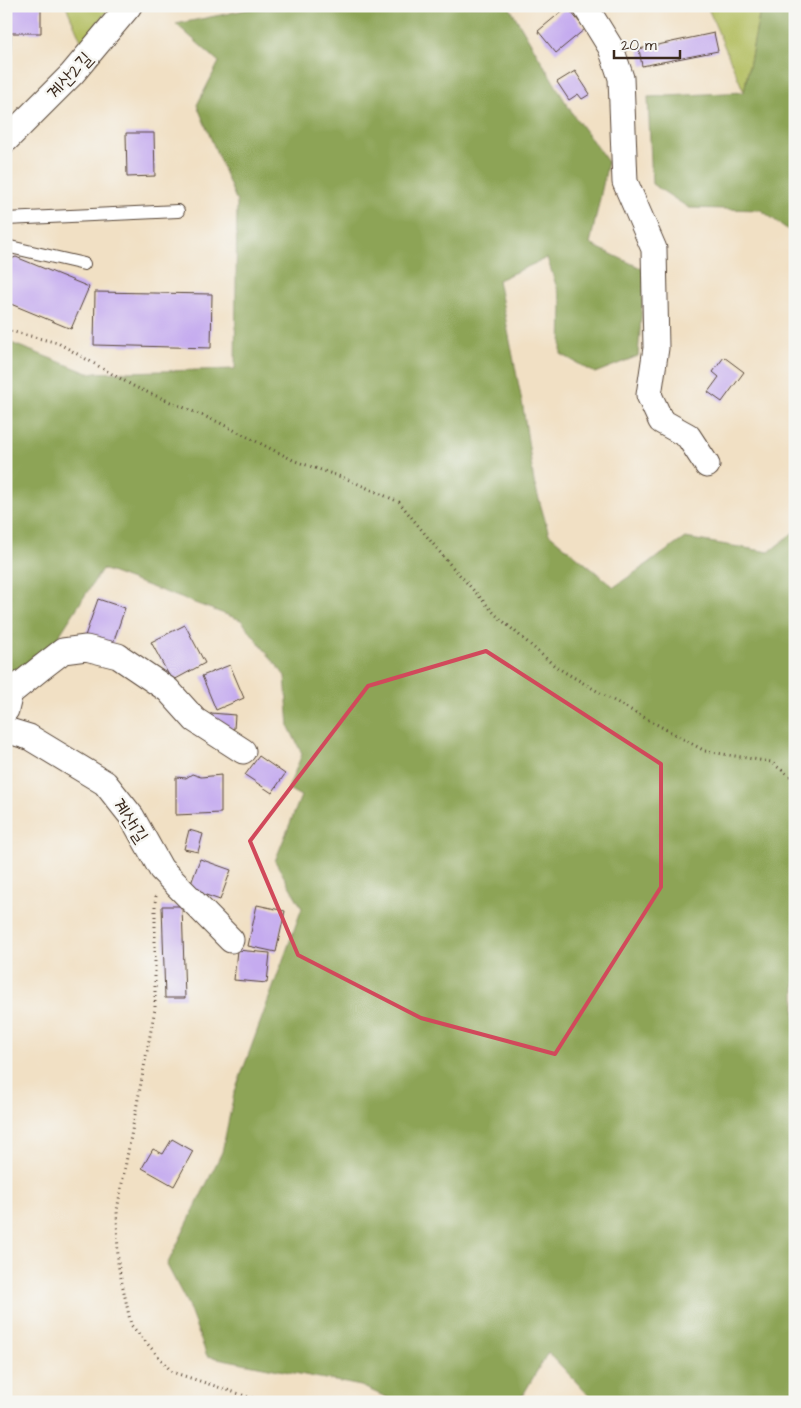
<svg xmlns="http://www.w3.org/2000/svg" width="801" height="1408" font-family="'Architects Daughter','Poor Story',sans-serif">
  <style>
    .green { fill: #b2bd5f; stroke: #76743e }
    .forest { fill: #8da456; stroke: #64673a }
    .building { fill: #c5abef }
    .lines { fill: none; stroke-linecap: round; stroke-linejoin: round }
    .service-casing { stroke: #564537; stroke-width: 14 }
    .minor-casing { stroke: #564537; stroke-width: 27 }
    .path { stroke: #564537; stroke-width: 3; stroke-dasharray: 1 4; stroke-linecap: butt }
    .service { stroke: #fff; stroke-width: 12 }
    .minor { stroke: #fff; stroke-width: 25 }
    .marked { fill: none; stroke: #d1495b; stroke-width: 4; stroke-linejoin: round }
    .labels { text-anchor: middle; stroke-width: 5; stroke-linejoin: round; paint-order: stroke }
    .street-label { font-size: 19px; fill: #3b2a1e; stroke: #f6f6f2 }
  </style>
  <rect width="100%" height="100%" fill="#f6f6f2"/>
  <filter id="ink" filterUnits="userSpaceOnUse"><feTurbulence type="fractalNoise" baseFrequency=".02" numOctaves="2"/><feDisplacementMap in="SourceGraphic" scale="10" xChannelSelector="R" yChannelSelector="G"/><feConvolveMatrix kernelMatrix="1 2 1 2 8 2 1 2 1" color-interpolation-filters="sRGB"/></filter>
  <filter id="wash" filterUnits="userSpaceOnUse"><feTurbulence type="fractalNoise" baseFrequency=".0096" numOctaves="4" result="noise"/><feDisplacementMap in="SourceGraphic" scale="20" xChannelSelector="R" yChannelSelector="G"/><feGaussianBlur stdDeviation="1.12" result="paint"/><feColorMatrix in="noise" values="0 0 0 0 0 0 0 0 0 0 0 0 0 0 0 0 0 1.4 0 .05"/><feComposite in="paint" operator="in"/></filter>
  <g filter="url(#wash)">
    <rect width="100%" height="100%" fill="#f1e0c4"/>
    <path class="green" d="M66,6H111L82,43Z
      M707,6H761L744,92Z"/>
    <path class="forest" d="M291,6H509L572,113L608,162L590,244L645,270L638,356L595,373L561,354L562,303L547,258L498,280L523,407L534,482L549,534L614,587L685,538L769,552L795,531V1402H595L548,1352L519,1402H397L361,1386L207,1356L188,1305L167,1265L222,1152L234,1094L302,908L275,861L301,796L288,789L302,754L289,727L285,676L241,620L102,569L55,642L6,682V341L88,373L235,369L237,202L197,105L219,62L176,24L250,9H291Z
      M761,6H795V235L761,210L689,208L652,184L648,97L744,92Z"/>
    <g id="blocks">
      <path class="building" d="M6,6H41V33H11L10,83H6Z
        M567,7L585,29L556,53L538,31Z
        M714,33L718,51L642,66L639,49Z
        M575,71L590,94L582,99L578,94L569,100L557,82Z
        M126,133H154L155,176L127,177Z
        M16,257L89,287L71,329L6,302V265L8,260Z
        M95,292L212,294L211,348L94,345Z
        M724,357L744,372L722,402L708,392L719,377L713,372Z
        M98,599L125,608L112,646L85,636Z
        M185,625L205,663L172,681L151,642Z
        M230,665L244,698L216,710L202,676Z
        M211,713L235,715L234,729L210,727Z
        M259,756L285,774L272,793L245,775Z
        M192,774L201,777L221,775V813L176,815V777L186,778Z
        M189,830L203,834L198,852L184,849Z
        M200,859L231,870L220,900L189,889Z
        M257,905L285,911L276,952L248,946Z
        M162,906H182L185,998H165Z
        M237,950L270,953L267,983L234,980Z
        M172,1139L193,1151L174,1186L142,1168L153,1149L163,1154Z"/>
    </g>
  </g>
  <g filter="url(#ink)">
    <use href="#blocks" fill-opacity="0" stroke="#564537" stroke-width="1"/>
    <g class="lines">
      <g class="service-casing">
        <path id="service" d="M6,219L178,211
          M6,246L84,264"/>
      </g>
      <g class="minor-casing">
        <path id="minor" d="M585,6L611,48L621,78L625,182L654,249L656,348L649,395L661,421L688,436L707,465
          M6,140L72,74L129,6
          M6,710L10,693L41,668L63,651L86,648L118,656L168,690L195,720L243,751
          M6,730L29,737L105,783L132,817L161,869L231,940"/>
      </g>
      <path class="path" d="M6,330L58,343L135,387L218,422L295,461L347,479L399,502L447,561L496,615L556,667L609,698L705,751L771,762L795,780
        M156,896L155,903V1009L117,1210L118,1264L131,1325L172,1372L264,1402"/>
      <use href="#service" class="service"/>
      <use href="#minor" class="minor"/>
    </g>
  </g>
  <path class="marked" d="M486,651L661,764V887L555,1054L421,1018L298,955L250,841L368,686Z"/>
  <g class="labels">
    <g class="street-label">
      <text transform="translate(69 75) rotate(-47)" y="7">계산2길</text>
      <text transform="translate(131 820) rotate(57)" y="7">계산1길</text>
    </g>
  </g>
  <rect width="801" height="1408" fill="none" stroke="#f6f6f2" stroke-width="25"/>
  <path d="M614 50v8h66v-8" fill="none" stroke="#3b2a1e" stroke-width="2.5"/>
  <text x="621" y="50" font-size="15" fill="#3b2a1e" stroke="#f6f6f2" stroke-width="4" paint-order="stroke">20 m</text>
</svg>
